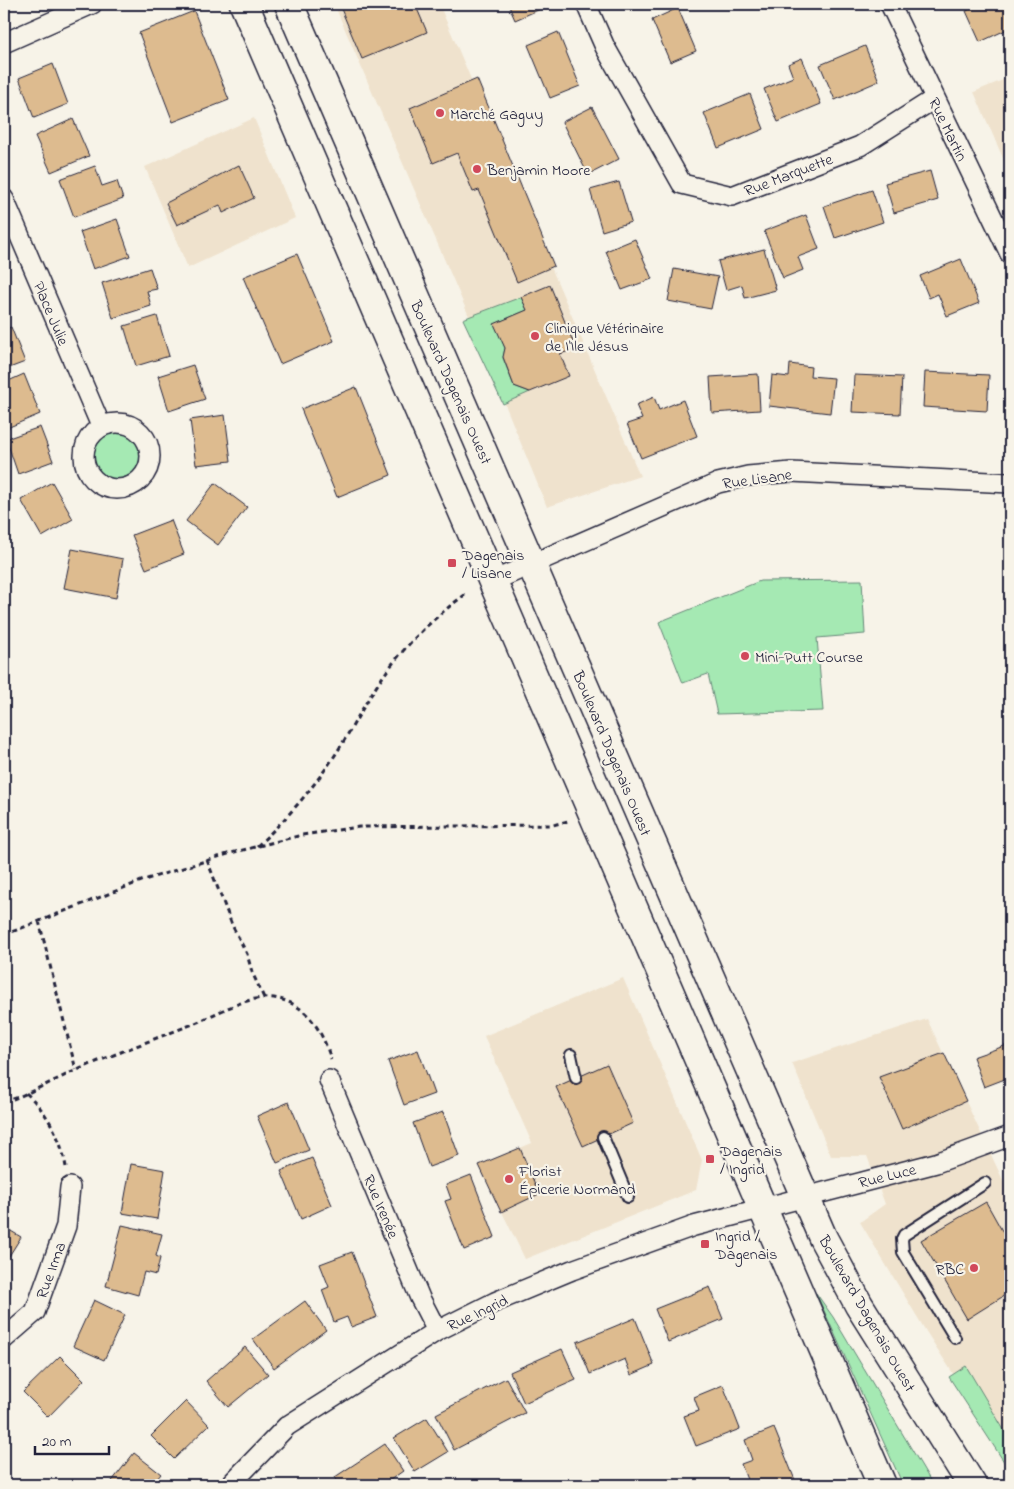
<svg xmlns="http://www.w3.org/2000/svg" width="1014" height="1489" font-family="'Indie Flower',sans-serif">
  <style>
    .built { fill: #efe2cd }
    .green { fill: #a5e9b3; stroke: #648677 }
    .building { fill: #ddbb8f; stroke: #22223b }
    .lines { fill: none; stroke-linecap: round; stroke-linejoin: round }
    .lane-casing { stroke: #22223b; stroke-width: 14 }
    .street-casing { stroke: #22223b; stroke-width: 22 }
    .secondary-casing { stroke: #22223b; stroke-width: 31 }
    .path { stroke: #22223b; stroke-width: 3; stroke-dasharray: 5 4; stroke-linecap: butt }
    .lane { stroke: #f7f3e8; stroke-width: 10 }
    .street { stroke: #f7f3e8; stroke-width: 19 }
    .secondary { stroke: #f7f3e8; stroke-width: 28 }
    .poi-dot { fill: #d1495b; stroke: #f7f3e8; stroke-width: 2 }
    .labels { text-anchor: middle; stroke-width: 4.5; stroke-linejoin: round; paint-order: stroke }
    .poi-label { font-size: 16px; fill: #22223b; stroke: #f7f3e8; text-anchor: start }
    .street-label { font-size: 16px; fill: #22223b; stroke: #f7f3e8 }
  </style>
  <rect width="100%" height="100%" fill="#f7f3e8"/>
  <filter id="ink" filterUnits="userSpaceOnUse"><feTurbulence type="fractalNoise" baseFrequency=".02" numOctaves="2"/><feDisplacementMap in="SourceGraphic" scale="10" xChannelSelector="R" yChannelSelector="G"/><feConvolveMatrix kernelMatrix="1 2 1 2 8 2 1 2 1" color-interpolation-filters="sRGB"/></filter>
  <g filter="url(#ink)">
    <path class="built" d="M334,4H439L640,476L547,507L468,314Z
      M1010,77V174L974,92Z
      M254,118L295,218L188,268L145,167Z
      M623,978L702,1160L696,1190L525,1259L479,1165L532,1143L484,1036Z
      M927,1019L1010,1195V1462L927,1333L860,1222L885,1204L867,1156H831L792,1063Z"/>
    <path class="green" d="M521,297L527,310L495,324L505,348L503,358L514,386L530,392L503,404L463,319Z
      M84 456a33 33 0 1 1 66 0a33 33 0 1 1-66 0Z
      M862,580L865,634L817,638L823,711L717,714L708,674L683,683L659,622L760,581Z
      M816,1293L833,1317L933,1485H903Z
      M966,1366L1010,1440V1471L949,1377Z"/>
    <path class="building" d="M339,4H415L427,32L362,59Z
      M508,4H544L545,7L515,20Z
      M982,4H1010V28L980,42L966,11Z
      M678,8L696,51L670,62L652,20Z
      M194,11L229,100L173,122L139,33Z
      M558,32L580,86L550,98L528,45Z
      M865,46L879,81L835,100L820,65Z
      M802,58L821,104L778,122L764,89L793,77L788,64Z
      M53,64L68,104L34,118L19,78Z
      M477,79L554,266L517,282L479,190L473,192L457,153L433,163L410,108Z
      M750,94L764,129L718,148L704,113Z
      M592,107L619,159L588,175L562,122Z
      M73,119L89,156L51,172L35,136Z
      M239,165L254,198L223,213L220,205L177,225L166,203Z
      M95,166L102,186L117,181L123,199L74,217L60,179Z
      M930,171L938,200L894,213L885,183Z
      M619,182L631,222L602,231L590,190Z
      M872,190L883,222L835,238L824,206Z
      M806,215L819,249L798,257L803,270L783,278L764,231Z
      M117,219L130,256L93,269L80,232Z
      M635,239L652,279L622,290L606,251Z
      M764,249L776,290L745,298L742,285L726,290L718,261Z
      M297,254L334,341L280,364L243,277Z
      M961,259L979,303L947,316L938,294L929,298L920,276Z
      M150,268L157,289L147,291L151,306L113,318L102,283Z
      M674,269L718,277L711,309L668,301Z
      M550,285L576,349L560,354L569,376L530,392L514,386L503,357L505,348L494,324L527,310L521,297Z
      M157,316L169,356L136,366L124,326Z
      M11,327L25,362L4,370V330Z
      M790,364L811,367L810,376L834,378L830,413L769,406L772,375L789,377Z
      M193,365L205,399L169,411L158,376Z
      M925,372L989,375L987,411L923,407Z
      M24,374L40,414L7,428L4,421V383Z
      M758,374L760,410L712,413L710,377Z
      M854,375L902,377L900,414L852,412Z
      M356,387L391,475L337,497L301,409Z
      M654,397L659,410L683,400L697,436L641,458L627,424L642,419L636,405Z
      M225,415L231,461L196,465L190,420Z
      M40,427L53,461L18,474L6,439Z
      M52,482L73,519L42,537L21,500Z
      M215,483L247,507L218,545L186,521Z
      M171,520L184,554L146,569L132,535Z
      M72,549L123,559L116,598L64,588Z
      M1010,1044V1077L984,1087L973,1057Z
      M418,1050L434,1094L404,1105L388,1061Z
      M944,1053L966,1101L902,1129L879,1077Z
      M607,1064L633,1123L583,1146L556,1087Z
      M289,1102L309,1150L277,1163L257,1116Z
      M443,1112L459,1156L429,1167L413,1123Z
      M520,1148L539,1194L501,1212L479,1165Z
      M312,1158L332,1205L301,1219L281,1171Z
      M131,1164L165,1170L157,1219L122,1213Z
      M471,1175L495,1237L464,1250L445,1201L451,1199L446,1185Z
      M986,1202L1010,1245V1292L967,1319L921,1240Z
      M122,1225L162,1234L156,1256L160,1258L156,1275L144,1272L138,1295L106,1286Z
      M4,1227L21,1237L4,1264Z
      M352,1252L377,1317L351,1327L347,1317L334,1322L322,1290L329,1287L320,1264Z
      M710,1287L723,1319L668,1342L655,1309Z
      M94,1300L125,1315L104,1360L73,1346Z
      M305,1301L326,1330L274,1368L253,1339Z
      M635,1318L654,1365L631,1375L625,1359L590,1374L577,1342Z
      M245,1347L268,1374L228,1407L206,1381Z
      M562,1349L576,1380L524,1403L510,1372Z
      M60,1356L84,1380L48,1417L23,1392Z
      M506,1378L525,1413L454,1450L436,1414Z
      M723,1385L740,1429L696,1446L684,1416L699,1411L694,1397Z
      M186,1401L209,1425L174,1459L151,1436Z
      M427,1418L448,1452L415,1472L394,1438Z
      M774,1428L797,1485H749L741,1464L752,1460L745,1440Z
      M385,1444L403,1471L383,1485H340L335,1477Z
      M134,1453L161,1474L152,1485H109Z"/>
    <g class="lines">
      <g class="lane-casing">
        <path id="lane" d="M571,1055L576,1078
          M603,1137L628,1197
          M955,1338L903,1252L902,1239L904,1235L985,1183"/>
      </g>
      <g class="street-casing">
        <path id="street" d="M586,4L605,47L682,184L732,196L860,146L934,99
          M890,4L1010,254
          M4,43L92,4
          M4,199L101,426
          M84 456a33 33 0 1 1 66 0a33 33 0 1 1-66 0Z
          M493,581L718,483L748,476L791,472L1010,483
          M329,1080L420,1298L437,1331
          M4,1339L35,1312L66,1226L70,1187
          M230,1485L287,1426L437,1331L495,1302L572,1270L694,1226L936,1163L1010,1136"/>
      </g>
      <g class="secondary-casing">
        <path id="secondary" d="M244,4L882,1485
          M289,4L823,1238L859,1305L972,1485"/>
      </g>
      <path class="path" d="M257,846C281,824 302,801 321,775C342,748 357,716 376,687C399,651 431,619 466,594
        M207,860L232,925L247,954L252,972L264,998
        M39,921L76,1070
        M4,935L144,880L231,853L302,835L359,827L553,825L568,821
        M26,1093C48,1113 61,1138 66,1167
        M4,1102C29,1094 52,1081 77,1070C115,1054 154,1039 193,1024C217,1014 252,992 279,999C309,1006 322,1032 331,1059"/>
      <use href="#lane" class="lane"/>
      <use href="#street" class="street"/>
      <use href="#secondary" class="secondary"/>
    </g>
  </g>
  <g class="poi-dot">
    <circle cx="440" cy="113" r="5"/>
    <circle cx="477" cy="169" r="5"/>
    <circle cx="535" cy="336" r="5"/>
    <rect x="447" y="558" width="10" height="10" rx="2.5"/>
    <circle cx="745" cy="656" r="5"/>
    <rect x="705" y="1154" width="10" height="10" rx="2.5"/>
    <circle cx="509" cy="1179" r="5"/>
    <rect x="700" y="1239" width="10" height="10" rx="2.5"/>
    <circle cx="974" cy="1268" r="5"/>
  </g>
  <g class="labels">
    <g class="poi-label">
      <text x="450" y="119">Marché Gaguy</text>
      <text x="487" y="175">Benjamin Moore</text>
      <text x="545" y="333">Clinique Vétérinaire<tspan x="545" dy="18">de I'Ile Jésus</tspan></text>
      <text x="462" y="560">Dagenais<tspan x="462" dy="18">/ Lisane</tspan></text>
      <text x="755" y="662">Mini-Putt Course</text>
      <text x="720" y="1156">Dagenais<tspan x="720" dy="18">/ Ingrid</tspan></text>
      <text x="519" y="1176">Florist<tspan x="519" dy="18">Épicerie Normand</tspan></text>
      <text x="715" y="1241">Ingrid /<tspan x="715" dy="18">Dagenais</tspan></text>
      <text x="964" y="1274" text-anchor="end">RBC</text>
    </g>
    <g class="street-label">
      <text transform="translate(949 129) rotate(64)" y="6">Rue Martin</text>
      <text transform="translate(788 174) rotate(-21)" y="6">Rue Marquette</text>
      <text transform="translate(52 313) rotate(67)" y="6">Place Julie</text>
      <text transform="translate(452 382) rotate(66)" y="6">Boulevard Dagenais Ouest</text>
      <text transform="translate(757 478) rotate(-8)" y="6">Rue Lisane</text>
      <text transform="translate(613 753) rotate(67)" y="6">Boulevard Dagenais Ouest</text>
      <text transform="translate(887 1175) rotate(-14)" y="6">Rue Luce</text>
      <text transform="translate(382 1206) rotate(67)" y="6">Rue Irenée</text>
      <text transform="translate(50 1270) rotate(-70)" y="6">Rue Irma</text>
      <text transform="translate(477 1312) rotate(-25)" y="6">Rue Ingrid</text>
      <text transform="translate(868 1313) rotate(60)" y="6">Boulevard Dagenais Ouest</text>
    </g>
  </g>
  <rect width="1014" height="1489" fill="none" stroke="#f7f3e8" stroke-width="20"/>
  <rect x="10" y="10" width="994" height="1469" fill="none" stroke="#22223b" stroke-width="2" filter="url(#ink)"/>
  <path d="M35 1446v8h74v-8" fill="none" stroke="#22223b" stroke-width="2.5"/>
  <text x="42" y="1446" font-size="15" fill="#22223b" stroke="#f7f3e8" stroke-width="4" paint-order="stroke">20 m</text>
</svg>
